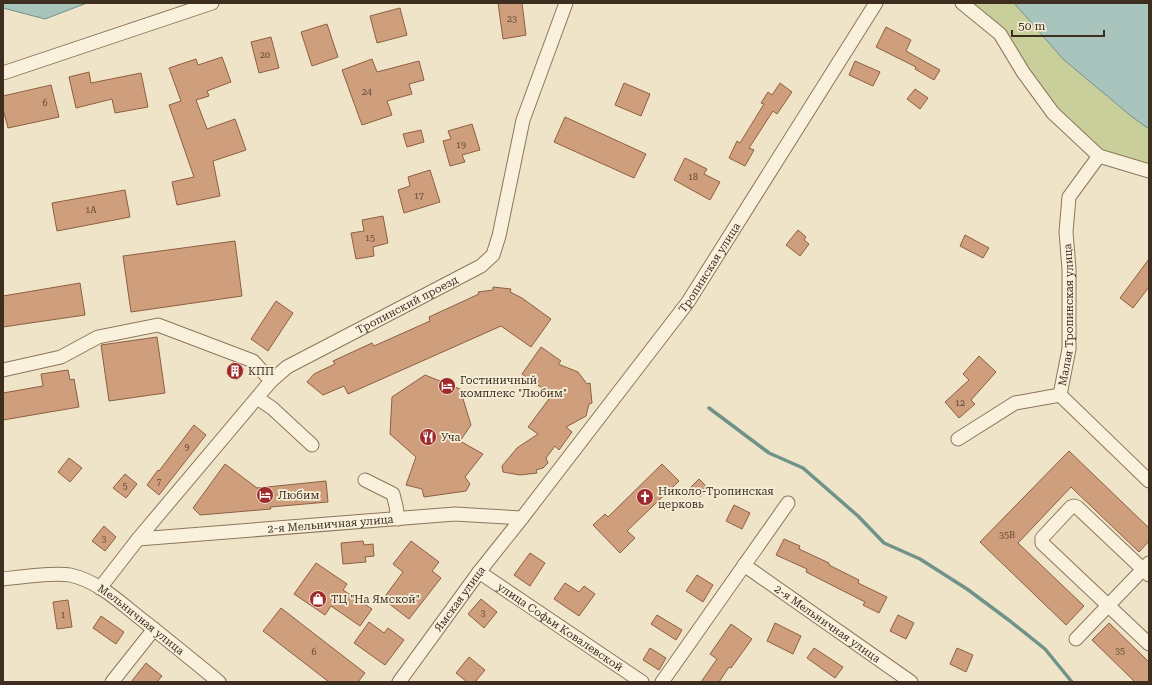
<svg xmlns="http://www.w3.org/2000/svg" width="1152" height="685" font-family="'Roboto Serif',serif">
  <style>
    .green { fill: #c9cf9b }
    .water { fill: #a9c4bc; stroke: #6f938a }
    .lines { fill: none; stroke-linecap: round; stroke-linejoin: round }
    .stream { stroke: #6f938a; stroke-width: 3.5 }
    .building { fill: #cf9f7d; stroke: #8d5f41 }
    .minor-casing { stroke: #8d765c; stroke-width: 15 }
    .minor { stroke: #faf1dc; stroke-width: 13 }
    .labels { text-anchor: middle; stroke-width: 3.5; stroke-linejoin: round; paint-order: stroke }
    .number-label { font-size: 9px; fill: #624a37 }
    .street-label { font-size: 11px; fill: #3d2e20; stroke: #f7eed8 }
    .poi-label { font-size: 11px; fill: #3d2e20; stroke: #f7eed8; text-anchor: start }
  </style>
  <rect width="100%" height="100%" fill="#f0e4c8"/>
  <path class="green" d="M962,3H1014L1063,59L1131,116L1149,129V171L1099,156L1070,129L1000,34Z"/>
  <path class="water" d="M3,3H87L45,19L3,8Z
    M1014,3H1149V129L1131,116L1063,59Z"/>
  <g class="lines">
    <path class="stream" d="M709,408L769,453L803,468L858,516L884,543L920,559L967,589L1010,621L1045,649L1072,682"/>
  </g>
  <path class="building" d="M498,3H522L526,35L503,39Z
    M400,8L407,35L377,43L370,16Z
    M327,24L338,57L312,66L301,32Z
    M886,27L911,40L906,51L940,70L934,80L915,69L916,67L876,47Z
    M271,37L279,68L259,73L251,42Z
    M222,57L231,82L207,91L209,96L196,100L207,129L235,119L246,150L213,161L220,196L177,205L172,182L194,177L169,105L181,101L169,68L196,59L198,65Z
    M372,59L377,72L419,61L424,80L409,84L412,94L387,101L392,115L362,125L342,70Z
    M855,61L880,72L873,86L849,75Z
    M89,72L91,83L141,73L148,107L115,113L112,99L76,108L69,77Z
    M624,83L650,94L641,116L615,105Z
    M780,83L792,92L777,114L773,111L749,148L754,150L745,166L729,158L737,141L740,143L764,104L761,103L768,92L772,95Z
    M51,85L59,117L8,128L3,109V96Z
    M915,89L928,98L920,109L907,99Z
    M565,117L646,154L634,178L554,142Z
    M472,124L480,150L462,155L465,162L450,166L443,141L451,139L448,131Z
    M421,130L424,142L407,147L403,134Z
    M685,158L707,169L704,174L720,182L710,200L674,180Z
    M430,170L440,202L404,213L398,190L410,186L408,177Z
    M125,190L130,217L57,231L52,203Z
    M383,216L388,243L373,247L374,256L356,259L351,233L364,231L362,220Z
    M798,230L806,237L804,240L809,244L800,256L786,245Z
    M965,235L989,248L983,258L960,246Z
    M235,241L242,296L131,312L123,256Z
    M1149,259V287L1133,308L1120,298Z
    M80,283L85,315L3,327V296Z
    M493,287L511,289L510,292L522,298L551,319L531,347L501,326L348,394L344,386L323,395L307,382L314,374L335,364L333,361L372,343L374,346L430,321L429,317L479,294L478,292L493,290Z
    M276,301L293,313L268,351L251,339Z
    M157,337L165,393L109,401L101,345Z
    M541,347L561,361L558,364L578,372L587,384L590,383L592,403L589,404L586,416L566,427L572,432L559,450L555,446L546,458L548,463L543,468L536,470L537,473L520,475L503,472L502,466L517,448L538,434L528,427L552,395L522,374Z
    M979,356L996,372L971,400L975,404L959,418L945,402L969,380L963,374Z
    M233,362L244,369L237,380L226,373Z
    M68,370L70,380L74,379L79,407L3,420V393L43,386L41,374Z
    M425,375L460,389L471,425L460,441L483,454L465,477L470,484L466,491L424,497L422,489L406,485L416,457L390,434L392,397Z
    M194,425L206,435L159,495L147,485L158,470L159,471Z
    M1069,451L1149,528V541L1139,552L1071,487L1018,543L1084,606L1066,625L980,542Z
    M69,458L82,468L70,482L58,472Z
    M225,464L257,488L326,481L328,502L270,507L271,509L200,515L193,508Z
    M662,464L679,481L627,531L635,538L620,553L593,525L605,514L608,517Z
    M125,474L137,484L126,498L113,488Z
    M699,479L708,488L700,497L690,488Z
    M734,505L750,513L742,529L726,521Z
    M104,526L116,537L105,551L92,541Z
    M784,539L800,546L799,549L829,563V565L859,580L858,583L887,597L879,613L863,605L865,602L806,572L807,569L776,555Z
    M363,541L364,545L373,544L374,556L365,557L366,562L343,564L341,543Z
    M411,541L439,562L432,571L441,578L409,619L383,599L403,572L393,564Z
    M530,553L545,563L530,586L514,575Z
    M316,563L347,584L343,590L372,609L360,626L331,606L325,615L294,594Z
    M697,575L713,585L703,602L686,591Z
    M565,583L579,592L584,586L595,594L579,616L554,599Z
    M481,599L497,612L484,628L468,614Z
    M68,600L72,627L57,629L53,602Z
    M281,608L365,673L358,682H329L263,631Z
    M657,615L682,630L676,640L651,624Z
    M898,615L914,623L906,639L890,631Z
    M101,616L124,632L116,644L93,628Z
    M369,622L384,633L388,628L404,640L385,665L354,643Z
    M775,623L801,636L793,654L767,641Z
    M1109,623L1149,662V682H1135L1092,640Z
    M731,624L752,639L731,668L729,667L719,682H701L717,659L710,654Z
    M650,648L666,658L659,670L643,660Z
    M814,648L843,667L835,678L807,658Z
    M957,648L973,655L966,672L950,664Z
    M469,657L485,670L475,682H467L456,673Z
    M146,663L162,676L157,682H131Z"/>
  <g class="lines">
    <g class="minor-casing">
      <g id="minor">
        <path d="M962,3L1000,34L1023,72L1053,113L1099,156L1149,171"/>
        <path d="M3,73L212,3"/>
        <path d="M3,370L61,357L98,337L158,325L253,361L271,381"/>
        <path d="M1060,395L1149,481"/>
        <path d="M257,398L272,408L312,445"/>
        <path id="s1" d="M958,439L1015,403L1060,395L1069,349V269L1066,232L1069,197L1099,156"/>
        <path d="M365,480L393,494L396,506L398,519"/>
        <path id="s2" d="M138,539L455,514L522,518"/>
        <path id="s3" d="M744,565L911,682"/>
        <path id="s4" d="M479,572L642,682"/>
        <path d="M1149,575L1077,507L1074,506L1071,507L1042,538V543L1149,644"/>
        <path id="s5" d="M3,579C20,577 54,572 70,575C99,581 123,605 145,622C170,642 195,662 219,682"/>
        <path id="s6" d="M100,588L138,539L271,381L287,367L481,266L493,255L499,236L523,120L566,3"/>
        <path d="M1076,639L1149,563"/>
        <path d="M112,682L154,629"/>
        <path id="s7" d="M399,682L479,572L522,518L688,302L876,3"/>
        <path d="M662,682L788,503"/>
      </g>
    </g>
    <use href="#minor" class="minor"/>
  </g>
  <defs>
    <g id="building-disc" transform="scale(0.9)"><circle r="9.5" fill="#9e2a2b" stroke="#f7eed8"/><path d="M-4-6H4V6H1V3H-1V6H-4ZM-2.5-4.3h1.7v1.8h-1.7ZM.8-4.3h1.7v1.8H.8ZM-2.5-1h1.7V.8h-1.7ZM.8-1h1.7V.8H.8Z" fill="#fff"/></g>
    <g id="hotel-disc" transform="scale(0.9)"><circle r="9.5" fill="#9e2a2b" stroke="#f7eed8"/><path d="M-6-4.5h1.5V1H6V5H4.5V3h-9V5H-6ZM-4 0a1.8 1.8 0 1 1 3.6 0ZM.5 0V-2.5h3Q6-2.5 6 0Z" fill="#fff"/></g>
    <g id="restaurant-disc" transform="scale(0.9)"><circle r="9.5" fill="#9e2a2b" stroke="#f7eed8"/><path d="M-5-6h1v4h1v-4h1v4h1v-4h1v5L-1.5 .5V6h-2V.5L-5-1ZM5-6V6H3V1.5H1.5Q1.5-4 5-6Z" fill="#fff"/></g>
    <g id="church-disc" transform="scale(0.9)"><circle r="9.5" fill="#9e2a2b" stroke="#f7eed8"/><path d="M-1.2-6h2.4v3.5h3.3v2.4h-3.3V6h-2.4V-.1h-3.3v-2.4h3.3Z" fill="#fff"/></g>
    <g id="shop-disc" transform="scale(0.9)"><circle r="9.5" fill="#9e2a2b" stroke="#f7eed8"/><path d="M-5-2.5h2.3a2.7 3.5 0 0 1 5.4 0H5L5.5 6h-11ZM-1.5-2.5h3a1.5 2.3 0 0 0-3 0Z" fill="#fff"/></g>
  </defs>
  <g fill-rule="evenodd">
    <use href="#building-disc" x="235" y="371"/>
    <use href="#hotel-disc" x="447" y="386"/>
    <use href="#restaurant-disc" x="428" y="437"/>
    <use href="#hotel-disc" x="265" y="495"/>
    <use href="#church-disc" x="645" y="497"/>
    <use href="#shop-disc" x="318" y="599"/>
  </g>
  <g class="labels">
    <g class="number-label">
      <text x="512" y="22">23</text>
      <text x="265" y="58">20</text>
      <text x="367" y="95">24</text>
      <text x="45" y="106">6</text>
      <text x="461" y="148">19</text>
      <text x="693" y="180">18</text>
      <text x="419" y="199">17</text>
      <text x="91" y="213">1А</text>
      <text x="370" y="241">15</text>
      <text x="960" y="406">12</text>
      <text x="187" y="450">9</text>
      <text x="159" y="485">7</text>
      <text x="125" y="489">5</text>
      <text x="1007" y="538">35В</text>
      <text x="104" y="542">3</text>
      <text x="483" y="616">3</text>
      <text x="63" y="618">1</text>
      <text x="1120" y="654">35</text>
      <text x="314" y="655">6</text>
    </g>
    <g class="street-label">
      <text dy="4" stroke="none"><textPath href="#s7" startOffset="518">Тропинская улица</textPath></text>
      <text dy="4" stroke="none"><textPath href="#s6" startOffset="425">Тропинский проезд</textPath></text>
      <text dy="4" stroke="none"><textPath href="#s1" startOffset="194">Малая Тропинская улица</textPath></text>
      <text dy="4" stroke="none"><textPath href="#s2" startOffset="193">2-я Мельничная улица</textPath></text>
      <text dy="4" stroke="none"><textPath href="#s7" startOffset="103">Ямская улица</textPath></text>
      <text dy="4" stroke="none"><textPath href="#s5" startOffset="152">Мельничная улица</textPath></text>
      <text dy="4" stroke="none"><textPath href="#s3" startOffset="102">2-я Мельничная улица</textPath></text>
      <text dy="4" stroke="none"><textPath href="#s4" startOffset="98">улица Софьи Ковалевской</textPath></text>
    </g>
    <g class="poi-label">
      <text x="248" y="375">КПП</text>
      <text x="460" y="384">Гостиничный<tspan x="460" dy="13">комплекс "Любим"</tspan></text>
      <text x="441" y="441">Уча</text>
      <text x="658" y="495">Николо-Тропинская<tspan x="658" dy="13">церковь</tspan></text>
      <text x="278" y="499">Любим</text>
      <text x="331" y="603">ТЦ "На Ямской"</text>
    </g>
  </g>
  <rect width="1152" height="685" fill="none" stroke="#3d2e20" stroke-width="8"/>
  <path d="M1012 30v6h92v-6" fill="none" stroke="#3d2e20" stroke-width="2"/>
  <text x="1018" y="30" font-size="12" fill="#3d2e20" stroke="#f7eed8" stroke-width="3" paint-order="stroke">50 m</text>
</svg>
